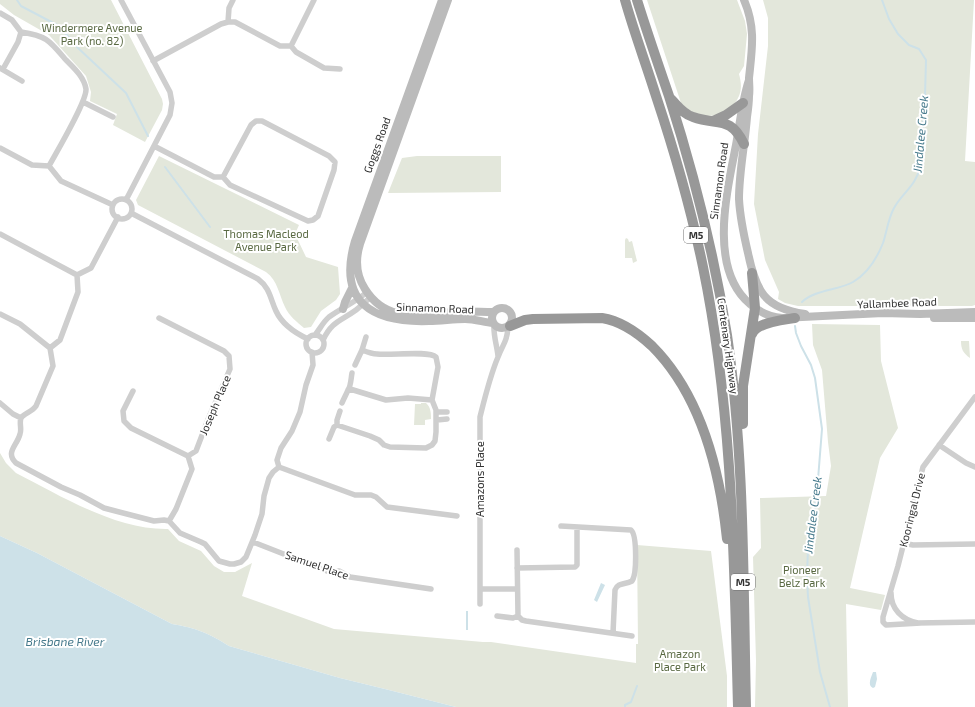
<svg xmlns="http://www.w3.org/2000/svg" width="975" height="707" font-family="'Exo 2',sans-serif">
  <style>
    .green { fill: #e3e7db }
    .water { fill: #cde1e8 }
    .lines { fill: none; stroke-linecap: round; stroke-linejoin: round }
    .stream { stroke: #cde1e8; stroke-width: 2 }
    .street { stroke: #cecece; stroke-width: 5.5 }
    .secondary { stroke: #bbb; stroke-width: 8 }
    .highway { stroke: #989898; stroke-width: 10 }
    .labels { text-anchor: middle; stroke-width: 4; stroke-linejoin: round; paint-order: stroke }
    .shield { fill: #fff; stroke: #6f6f6f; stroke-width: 1 }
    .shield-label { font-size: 10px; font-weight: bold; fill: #313131 }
    .park-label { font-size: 11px; fill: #596942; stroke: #fff }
    .street-label { font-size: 11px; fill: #313131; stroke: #fff }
    .water-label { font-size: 12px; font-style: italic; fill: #467a8c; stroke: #fff }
  </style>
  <rect width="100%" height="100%" fill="#fff"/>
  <path class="green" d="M0,0H111L162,99L163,104L162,110L145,142L113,125L117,114L90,101L91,92L86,76L49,35L14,15L0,4Z
    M647,0H737L745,21L747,34L744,66L739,74C741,81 742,89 739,96C733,111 714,119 699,115C692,113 686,108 681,103Z
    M763,0H974L965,161L975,162V305L972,306H798L785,303L778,299L779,292L765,260L754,204L758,134L768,46V18Z
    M159,156L299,225L295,234L306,257L338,267L340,294L336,300L321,311L311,327L304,328C297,322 289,316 285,307C279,295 278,281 266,272L138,205L136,200Z
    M417,156H501V192L388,193L402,158Z
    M626,238L628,239L629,242L632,241L637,261L633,263L632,258H625V240Z
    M812,324L880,325L881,361L898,428L880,458L850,588L885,595L881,610L846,604L848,707H755L756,661L753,557L761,548L760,498L826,496L831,466L828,442L822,370L813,345Z
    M961,341H969L970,358C963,353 961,349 961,341Z
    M421,403H426C431,407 431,414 431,419L425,420V425H414L415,404H421Z
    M0,453L6,463L16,473C61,496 116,530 168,529L179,541L201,551L214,566L224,572H235L252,563L242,596L334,629L483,642H491L636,663V644H638L637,545L711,551L727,676V707H456L385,689L340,678L229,646C209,633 196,628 172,624L37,553L0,536Z"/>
  <path class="water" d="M0,536L37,553L172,624C196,628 209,633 229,646L340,678L385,689L456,707H0Z
    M601,583L605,585L597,602L594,600Z
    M466,611H468V630H466Z
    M873,672H876L877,679L875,687L873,688C867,685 871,678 873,672Z"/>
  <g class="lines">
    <path class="stream" d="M17,0L21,6L59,26L78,48L126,93L148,136
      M165,167L210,227
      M802,302C814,290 839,290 853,282C867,274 877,258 883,243C887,231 888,219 894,208C903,192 916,186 920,167L925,96L926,60L919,49L909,45L898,34L889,19L882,0
      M795,326L796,333L801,346L811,365L815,378L822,429L817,492L808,547L807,577L808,597L820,672L830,707
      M625,707V705L631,702L637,686"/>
    <path class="street" d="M121,0L170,92L172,103L170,115L126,200
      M0,13L12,20L21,32C47,36 49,40 66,60C74,68 84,77 86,89C87,101 56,153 49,166
      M228,22L229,8L233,0
      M291,46L314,0
      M153,61L221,24L228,22H235L280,46H291L296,52L324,68L340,69
      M0,68L22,81
      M3,69L18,42L21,32
      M83,102L113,117
      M154,146L214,177H223L230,185L308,221L313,220L318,216L334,170L335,162L329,156L262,121H256L251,125L223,177
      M0,148L32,165L49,166L61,181L113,205
      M112 209a10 10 0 1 1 20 0a10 10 0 1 1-20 0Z
      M131,213L258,279C270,288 270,298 276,311C282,324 295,333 308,339
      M118,217L91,268L77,275L78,292L60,340L50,348L53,366L36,406C32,412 24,413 21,418C19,423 22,429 20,434C17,446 5,452 16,463L61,487L80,495L104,508L154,521L164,520L169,521L180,533L201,542L205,544L219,561L230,564H234L241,562L246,557L255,535L262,514L264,496L269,478L273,472L279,467L277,460L281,448L292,431L300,412L306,385L313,365L312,352
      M0,234L77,275
      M0,314L20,324L50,348
      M159,318L224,351L229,356L230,369L209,417L196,451L188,456
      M494,324C493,334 497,346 498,356
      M315,335C320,329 323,322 329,317C341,308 356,302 367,292
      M306 344a9 9 0 1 1 18 0a9 9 0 1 1-18 0Z
      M323,340C332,321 341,321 356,310C361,306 366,301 371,297
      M355,365L362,350L366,337
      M350,389L386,400L408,398L432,400
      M133,391L123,411L124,421L131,428L188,456L192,469L176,509L169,521
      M0,403L13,414L21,418
      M342,403C344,398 346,395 348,390C351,386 351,378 352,373
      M436,412H447
      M437,420L447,419
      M337,425L370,436L379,440L384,445L390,447L426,448L432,445L435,441L436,432V410L432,400L438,367L436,357C428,350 389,356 377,354C372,354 367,352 362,350
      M329,439L334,427L337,425V420L340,411
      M939,445L966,463L975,467
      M279,467L355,495H371L376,497L387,507L457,516
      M561,526L631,530C637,535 637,574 632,581C625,585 618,582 615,590L613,633
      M253,542L327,571H339L350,577L431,589
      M903,543L913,545L975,544
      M517,550L518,616L522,620L526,621L632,636
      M517,568L575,567L577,565V528
      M480,589H517
      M891,593C891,609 902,620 918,623L975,622
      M480,604V417C485,397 490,376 498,357C503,344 507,342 508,327
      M497,616L513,618L518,616
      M921,623L886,625L883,622V617L898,566L923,467L975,397"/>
    <path class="secondary" d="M442,0L355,241C337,302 372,323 429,321C441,321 453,319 465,319C475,319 483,322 493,323
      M448,0L360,244C355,260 356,275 365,289C387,324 419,314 454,312C467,311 480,312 493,312
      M744,0C756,28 752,49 749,78C749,84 750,90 749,96C749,103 748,110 747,117C745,144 739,172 739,199C740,218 744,236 748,253C756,291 764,308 805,314
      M749,80C742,101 740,123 736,145C727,191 708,269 750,304C759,312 770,317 782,318L883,313L920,314L975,312
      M492 318a10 10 0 1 1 20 0a10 10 0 1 1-20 0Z
      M343,309L345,302L352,288
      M934,318H975"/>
    <path class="highway" d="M625,0C634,32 646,64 656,96C675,153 691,209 703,267C733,412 734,560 738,707
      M637,0C647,32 658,64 669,96C694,174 714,254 727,335C745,458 743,583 746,707
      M671,99C678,106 683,114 693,117C718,126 730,115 744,144
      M713,121L726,115L743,103
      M510,326L525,320L533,319L602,318C621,321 638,333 652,346C702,396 720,471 727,539
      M752,334C757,322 783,320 795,318
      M743,424V386L755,308L752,273"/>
  </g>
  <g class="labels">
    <g class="shield">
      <rect x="684" y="227" width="24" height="16" rx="3"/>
      <rect x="731" y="574" width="24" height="16" rx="3"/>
    </g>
    <g class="shield-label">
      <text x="696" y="239">M5</text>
      <text x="743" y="586">M5</text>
    </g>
    <g class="park-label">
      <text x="92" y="32">Windermere Avenue<tspan x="92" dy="13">Park (no. 82)</tspan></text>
      <text x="266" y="238">Thomas Macleod<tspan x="266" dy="13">Avenue Park</tspan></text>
      <text x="802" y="574">Pioneer<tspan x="802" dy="13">Belz Park</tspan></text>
      <text x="680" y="658">Amazon<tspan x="680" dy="13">Place Park</tspan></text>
    </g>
    <g class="street-label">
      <text transform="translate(377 145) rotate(-70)" y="4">Goggs Road</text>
      <text transform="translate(719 181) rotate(-82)" y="4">Sinnamon Road</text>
      <text transform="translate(897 303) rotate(-2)" y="4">Yallambee Road</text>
      <text transform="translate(435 308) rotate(2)" y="4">Sinnamon Road</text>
      <text transform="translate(728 346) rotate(82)" y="4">Centenary Highway</text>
      <text transform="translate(215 405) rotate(-67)" y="4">Joseph Place</text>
      <text transform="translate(480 479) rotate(-90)" y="4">Amazons Place</text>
      <text transform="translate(912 510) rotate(-76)" y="4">Kooringal Drive</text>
      <text transform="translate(317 565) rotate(19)" y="4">Samuel Place</text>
    </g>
    <g class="water-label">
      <text transform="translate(921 134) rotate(-85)" y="4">Jindalee Creek</text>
      <text transform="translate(813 515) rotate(-83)" y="4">Jindalee Creek</text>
      <text x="65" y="646">Brisbane River</text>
    </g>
  </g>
</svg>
